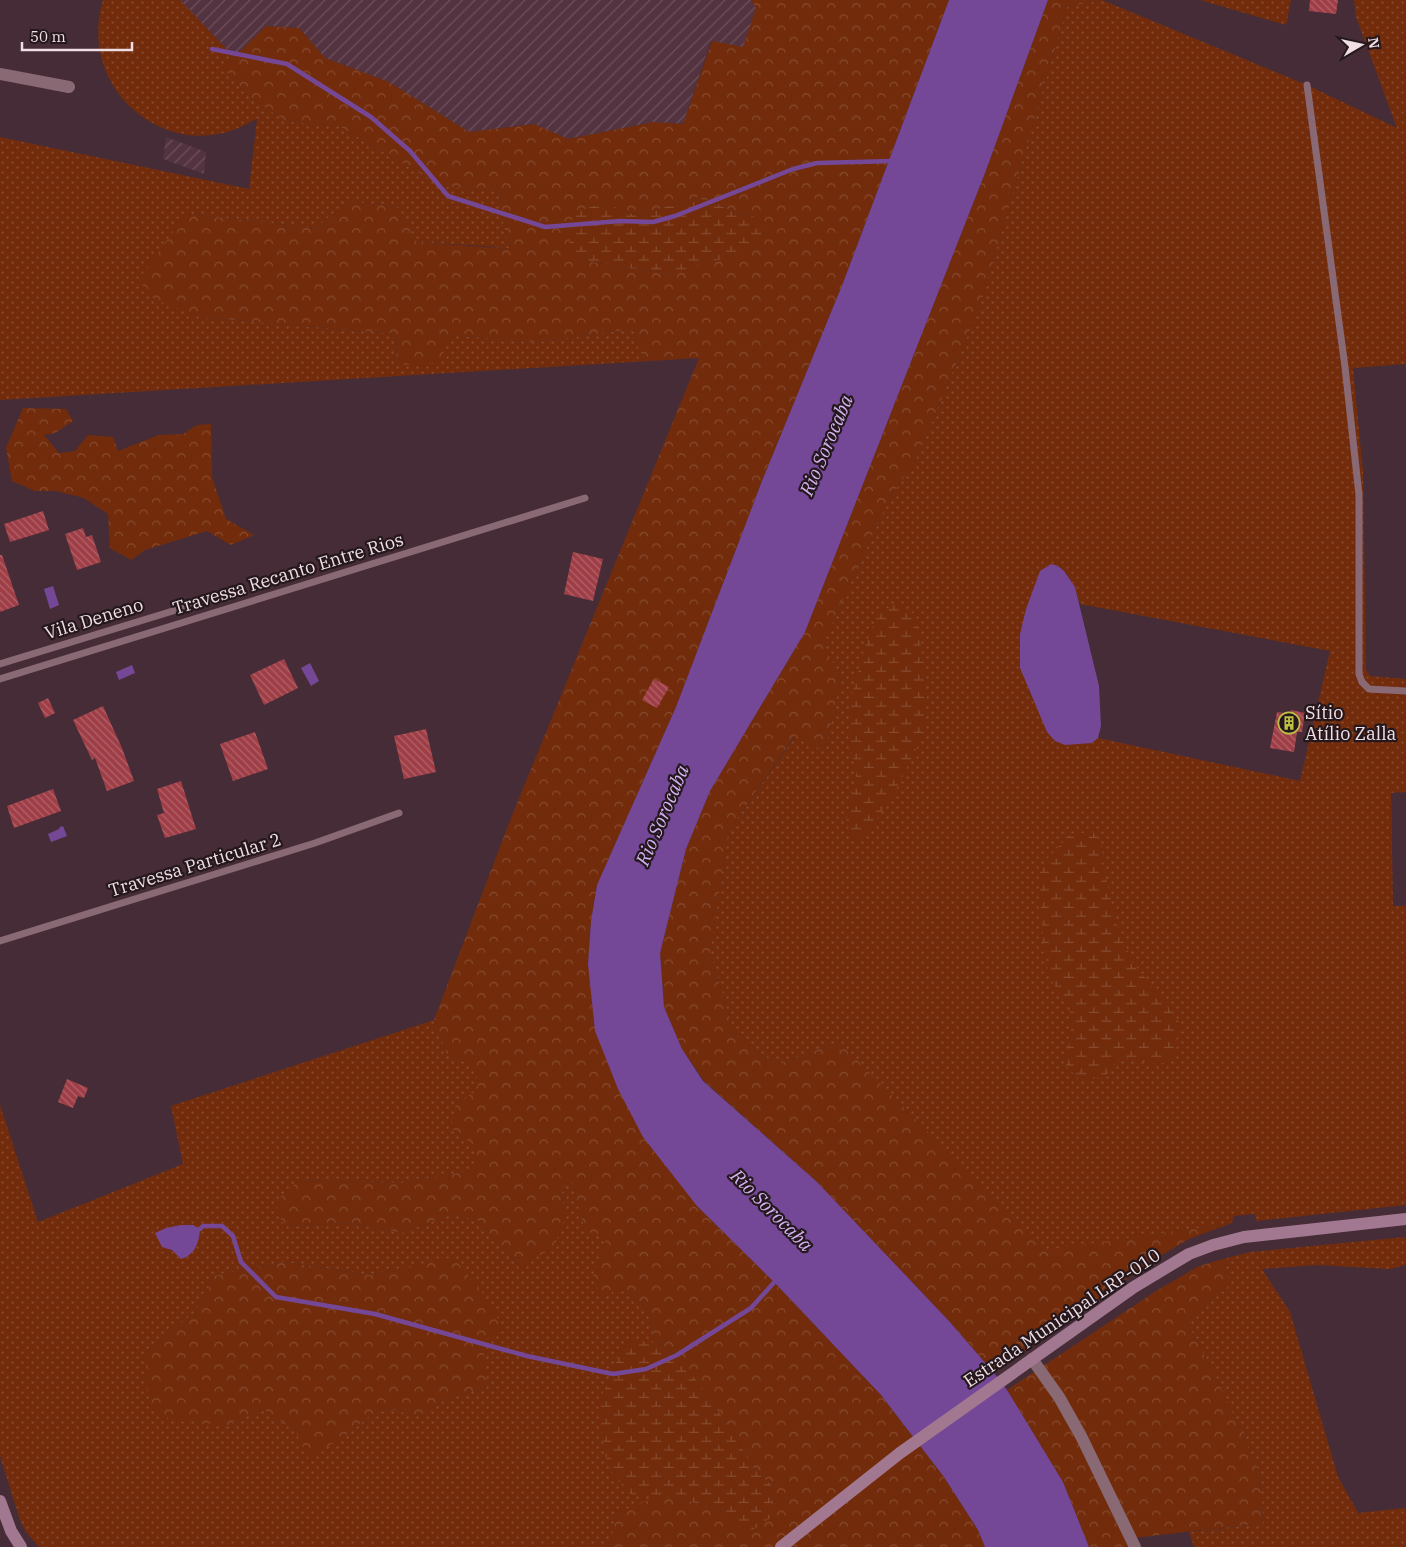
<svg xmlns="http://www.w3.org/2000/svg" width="1406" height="1547" font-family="'IBM Plex Serif',serif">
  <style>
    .industrial { fill: url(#industrial-furrows) }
    .grass { fill: url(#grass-dots); fill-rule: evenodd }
    .forest { fill: url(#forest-crowns); fill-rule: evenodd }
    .wetland { fill: url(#wetland-marsh) }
    .water { fill: #744897 }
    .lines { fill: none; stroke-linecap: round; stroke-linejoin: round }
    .stream { stroke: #744897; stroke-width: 4.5 }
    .building { fill: url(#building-back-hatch) }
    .lane { stroke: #886974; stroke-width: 7 }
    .street { stroke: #886974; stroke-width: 12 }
    .secondary { stroke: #a17890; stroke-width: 12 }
    .labels { text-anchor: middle; stroke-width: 4.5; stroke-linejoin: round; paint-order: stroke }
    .street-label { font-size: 18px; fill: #f0dee4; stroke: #24181d }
    .poi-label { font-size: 18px; fill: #f0dee4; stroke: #24181d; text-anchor: start }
    .water-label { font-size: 19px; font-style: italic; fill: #d3b2f2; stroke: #24181d }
  </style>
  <defs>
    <pattern id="industrial-furrows" width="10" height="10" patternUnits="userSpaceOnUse" patternTransform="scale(1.25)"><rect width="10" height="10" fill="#543340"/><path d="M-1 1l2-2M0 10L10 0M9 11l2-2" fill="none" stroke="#6d505b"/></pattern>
    <pattern id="grass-dots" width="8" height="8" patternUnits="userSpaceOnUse" patternTransform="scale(1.25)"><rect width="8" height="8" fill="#722c0c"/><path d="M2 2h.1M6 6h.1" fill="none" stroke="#864a2f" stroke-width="1.8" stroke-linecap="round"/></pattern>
    <pattern id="forest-crowns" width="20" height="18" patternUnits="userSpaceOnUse" patternTransform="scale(1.25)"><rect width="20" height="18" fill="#722c0c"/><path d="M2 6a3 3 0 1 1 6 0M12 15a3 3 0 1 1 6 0" fill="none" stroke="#864a2f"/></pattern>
    <pattern id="wetland-marsh" width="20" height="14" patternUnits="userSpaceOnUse" patternTransform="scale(1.25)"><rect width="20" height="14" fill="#722c0c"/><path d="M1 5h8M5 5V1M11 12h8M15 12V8" fill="none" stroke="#864a2f"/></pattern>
    <pattern id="building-back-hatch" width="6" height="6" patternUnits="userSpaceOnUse" patternTransform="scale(1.25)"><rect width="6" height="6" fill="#9f3e47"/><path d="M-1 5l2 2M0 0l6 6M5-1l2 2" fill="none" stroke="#b1636a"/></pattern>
  </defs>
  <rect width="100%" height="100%" fill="#462c36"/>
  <path class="industrial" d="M180,0H751L756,8L743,48L711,41L683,124L654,122L568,139L534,124L469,132L389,82L325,58L299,28L266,26L234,57Z
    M166,137L206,152L204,174L163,159Z"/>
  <path class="grass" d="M103,0H180L234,57L222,67L252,99L286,121L339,126L442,186L500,192L502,219L510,249L484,246L417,242L397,207L348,201L316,228L186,214L200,317L396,334L397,365L451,335L535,342L633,329L638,347L649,361L0,400V137L249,189L257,119C250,122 243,126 236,129C222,135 202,137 187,135C123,124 84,62 103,0Z
    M1102,0L1307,85L1397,128L1356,17L1354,0H1406V364L1353,368L1363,472L1366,670L1370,676L1406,679V792L1391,793L1393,906H1406V1205L1256,1221L1255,1214L1234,1216L1232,1223L1045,1251L839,1042L777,1065L735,1035L710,952L729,830L795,737L825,751L841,678L823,644L886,505L918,455L980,306L1067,7ZM1058,566C1070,576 1076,588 1080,604L1330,651L1300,781L1098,738L1092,743L1047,732L1038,707L1029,692Z
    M1200,0H1291L1286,25Z
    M434,1020L447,1054L477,1067L478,1091L456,1103L476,1147V1170L401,1183L300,1180L284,1226L350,1223L401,1233L453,1214L479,1221L519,1266L564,1220L562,1192L571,1177L585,1229L607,1240L628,1290L646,1308L657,1343L752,1467L617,1513L610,1546L607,1547H39L26,1532L20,1520L0,1456V1105L38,1222L183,1164L171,1106ZM453,1258L487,1387L441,1400L419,1416L381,1407L345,1436L296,1432L263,1409L226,1426L146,1352L195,1312L214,1276L285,1262L369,1275Z
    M1406,1237V1265L1390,1269L1316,1265L1262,1269L1290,1312L1338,1477L1358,1513L1406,1508V1547H1194L1189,1532L1263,1523L1260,1474L1218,1381L1186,1321L1230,1285L1223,1259L1250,1252Z"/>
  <path class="forest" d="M751,0H949L843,283L762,481L676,707L597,885L591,921L588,964L697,1206L774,1282L881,1395L944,1477L978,1530L985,1547H607L610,1546L617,1513L658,1496L683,1499L725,1513L772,1486L752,1467L735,1435L677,1355L657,1343L646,1308L628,1290L601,1294L592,1279L606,1240L585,1230L571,1178L562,1192L564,1220L554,1248L519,1266L479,1221L453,1214L401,1233L350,1223L284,1226L275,1202L300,1180L401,1183L475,1170L476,1147L451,1128L456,1103L478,1090L477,1068L447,1054L434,1020L511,818L699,358L649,361L638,347L633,329L535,342L451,335L438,363L397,365L396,334L200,317L154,299L138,280L186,214L316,228L348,201L397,207L417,242L510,249L502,219L500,192L442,186L339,126L286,121L252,99L221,66L234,57L266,26L299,28L325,58L389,82L469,132L534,124L568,139L654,122L683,124L712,41L743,47L756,8ZM702,196L731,211L753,216L671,273L620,267L580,260L605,202L628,214L649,212Z
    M1048,0H1102L1067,7L980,306L918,455L886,505L823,644L841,678L825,751L794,737L729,830L710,952L735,1035L777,1065L839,1042L1045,1250L1232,1223L1189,1239L1155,1259L994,1373L949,1321L817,1182L704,1081L682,1049L664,1007L660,953L686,849L710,791L805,632L985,173Z
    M23,408L66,409L73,421L55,433L44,435L59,453L75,451L88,435L113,437L118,451L159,435L183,434L197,425L211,424L212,477L226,519L254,535L231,545L207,531L145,550L131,560L110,548L108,514L84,498L56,491H35L12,481L6,448Z
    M453,1257L482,1292L503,1327L483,1342L487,1387L441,1400L419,1416L381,1407L345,1436L308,1458L296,1432L263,1409L226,1426L156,1416L145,1383L146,1352L195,1312L214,1276L285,1262L369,1275Z
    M1223,1259L1230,1285L1186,1321L1218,1381L1260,1474L1263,1523L1125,1539L1128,1547H1089L1063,1482L1007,1390L1156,1291L1199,1266Z"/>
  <path class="wetland" d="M702,196L731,211L753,216L765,241L739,254L671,273L620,267L580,260L569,247L573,213L605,202L628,214L649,212Z
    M898,603L915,615L923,659L927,698L922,738L895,791L869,831L854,841L846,822L857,771L848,740L852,693L865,647L878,613Z
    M1093,832L1102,847L1105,874L1116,922L1132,961L1180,1023C1177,1048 1177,1070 1144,1062C1138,1061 1130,1057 1125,1058C1114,1059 1113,1072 1105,1075C1097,1080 1088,1079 1078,1078L1066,1066V1056L1071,1036V1014L1049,976L1044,950L1041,914L1040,873L1046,860L1071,834Z
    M631,1340L657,1343L677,1355L691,1373L735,1435L752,1467L772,1486L770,1518L748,1533L725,1513L683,1499L630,1494L613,1475L604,1451L598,1402L613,1374L619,1350Z"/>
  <path class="water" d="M949,0H1048L985,173L805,632L710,791L686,849L660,953L664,1007L682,1049L703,1081L817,1182L949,1321L994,1373L1007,1390L1063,1482L1089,1547H985L978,1530L944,1477L881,1395L774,1282L697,1206L643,1137L618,1089L595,1031L588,964L591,921L597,885L676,707L762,481L843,283Z
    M1051,564L1058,566L1064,571L1075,587L1099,686L1101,726L1098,738L1092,743L1065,745L1055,741L1047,732L1020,668V634L1026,609L1040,571Z
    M53,586L59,605L50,609L44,589Z
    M310,663L319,681L311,686L301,668Z
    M132,665L135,673L119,680L116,672Z
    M63,826L67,836L51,842L48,834L59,829L60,827Z
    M181,1225H193L200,1229C199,1243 195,1255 181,1259L172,1250L162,1247L155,1233L166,1228Z"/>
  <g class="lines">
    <path class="stream" d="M212,49L287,64L371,117L410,151L448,196L545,227L620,221L653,222L675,216L793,169L817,163L894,161
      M200,1229L203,1226H222L233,1236L241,1262L276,1297L375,1314L527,1356L613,1374L646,1369L677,1355L751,1308L778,1278"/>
  </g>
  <path class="building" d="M1310,0H1338L1336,14L1309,11Z
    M43,511L49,530L10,542L4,524Z
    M83,528L86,537L92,535L101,562L77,570L65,534Z
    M573,552L603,559L593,601L564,594Z
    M0,555H2L19,605L0,612Z
    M284,659L298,688L264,705L250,675Z
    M654,679L669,687L657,708L642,700Z
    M48,698L55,713L45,718L38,703Z
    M103,706L122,748L134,781L107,791L95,758L92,760L73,720Z
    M1291,710L1305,713L1302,732H1297L1294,752L1270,748L1277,712L1290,714Z
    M426,729L436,772L404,779L394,736Z
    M255,732L268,769L233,781L220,744Z
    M181,781L196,829L165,838L157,815L164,813L157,789Z
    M53,789L61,811L14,828L7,806Z
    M67,1079L88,1088L84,1098L78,1096L73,1108L58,1102Z"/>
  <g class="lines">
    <path class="lane" d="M1307,85L1345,367L1359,495V674L1362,682L1369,689L1406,691
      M0,664L225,595
      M0,679L585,498
      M0,941L315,843L399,813"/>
    <path class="street" d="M0,74L69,87
      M1032,1359L1059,1397L1081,1436L1135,1547"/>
    <path class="secondary" d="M0,1501L11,1531L21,1547
      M781,1547L900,1453L1134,1287L1189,1254L1213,1245L1244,1237L1406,1219"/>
  </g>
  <defs>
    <g id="building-ring" transform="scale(1.125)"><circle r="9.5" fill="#24181d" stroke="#bbc045" stroke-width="1.5"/><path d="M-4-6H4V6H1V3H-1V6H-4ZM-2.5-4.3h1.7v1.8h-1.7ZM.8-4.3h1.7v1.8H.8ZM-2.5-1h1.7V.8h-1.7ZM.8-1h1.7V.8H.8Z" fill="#bbc045"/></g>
  </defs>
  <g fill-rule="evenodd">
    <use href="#building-ring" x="1289" y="723"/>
  </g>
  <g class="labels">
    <g class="street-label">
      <text transform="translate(288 574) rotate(-17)" y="6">Travessa Recanto Entre Rios</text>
      <text transform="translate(94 619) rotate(-17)" y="6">Vila Deneno</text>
      <text transform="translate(195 865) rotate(-17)" y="6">Travessa Particular 2</text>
      <text transform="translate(1062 1318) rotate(-34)" y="6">Estrada Municipal LRP-010</text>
    </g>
    <g class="poi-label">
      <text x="1305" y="719">Sítio<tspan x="1305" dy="21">Atílio Zalla</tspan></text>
    </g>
    <g class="water-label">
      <text transform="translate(826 445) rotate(-67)" y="7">Rio Sorocaba</text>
      <text transform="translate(662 815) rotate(-67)" y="7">Rio Sorocaba</text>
      <text transform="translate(772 1210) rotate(45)" y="7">Rio Sorocaba</text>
    </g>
  </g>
  <g transform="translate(1361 45) rotate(81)" stroke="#24181d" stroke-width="4" paint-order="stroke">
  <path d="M0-4L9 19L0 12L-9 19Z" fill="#f0dee4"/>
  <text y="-8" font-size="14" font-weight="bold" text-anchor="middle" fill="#f0dee4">N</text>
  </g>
  <path d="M22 42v8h110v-8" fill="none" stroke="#f0dee4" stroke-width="2.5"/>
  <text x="30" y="42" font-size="15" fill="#f0dee4" stroke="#24181d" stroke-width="4" paint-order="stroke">50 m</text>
</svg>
